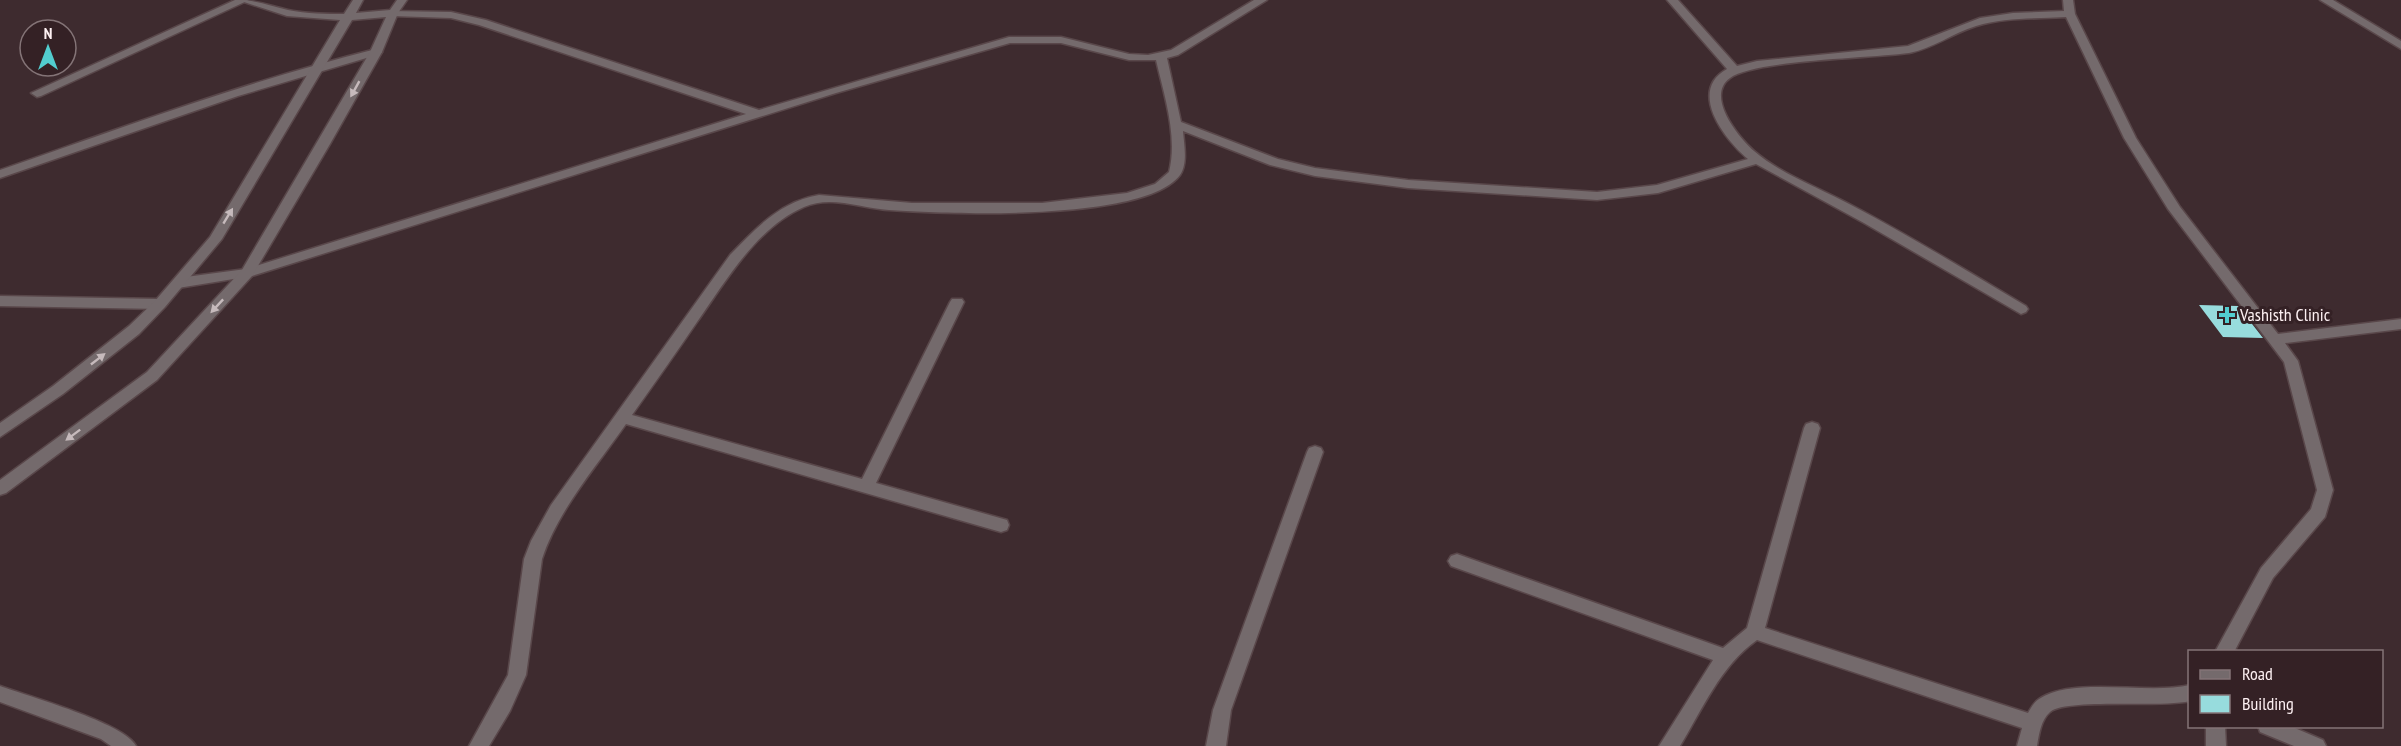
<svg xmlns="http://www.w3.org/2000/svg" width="2401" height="746" font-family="'PT Sans Narrow',sans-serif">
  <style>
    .building { fill: #97dcdd }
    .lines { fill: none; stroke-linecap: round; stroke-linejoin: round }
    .minor-casing { stroke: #59474a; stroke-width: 3 }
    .tertiary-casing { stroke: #59474a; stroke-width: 3 }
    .minor { fill: #746a6c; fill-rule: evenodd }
    .tertiary { fill: #746a6c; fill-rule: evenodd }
    .oneway { fill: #c6babc }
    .poi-dot { fill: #52cdcf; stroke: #342125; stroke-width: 2 }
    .labels { text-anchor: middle; stroke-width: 6; stroke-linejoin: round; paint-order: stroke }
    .poi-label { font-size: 18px; fill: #fdf0f2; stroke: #342125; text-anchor: start }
  </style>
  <rect width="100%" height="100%" fill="#3e2b2f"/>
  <path class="building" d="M2199,305L2238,306L2263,338L2223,337Z"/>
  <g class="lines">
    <g class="minor-casing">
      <path id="minor" d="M235,0H249L41,96L37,97L31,93Z
        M1254,0H1267L1178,55L1167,58L1181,122L1278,159L1315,168L1408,180L1597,192L1657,185L1748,159C1725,140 1687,91 1727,69L1667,0H1678L1737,66L1757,61L1908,46L1980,18L2013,13L2064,11L2063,0H2073L2075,14L2136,138L2180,207L2278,334L2401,319V329L2285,343L2298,361L2333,490L2325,517L2273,578L2234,652H2215L2261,568L2311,509L2317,490L2284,362L2168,209L2124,138L2066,17C2036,19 2005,17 1976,26C1953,33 1932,49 1909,53C1873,58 1753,60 1730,78C1705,96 1738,137 1754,151C1782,175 1820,188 1853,206C1912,237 1969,272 2026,306L2028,309L2026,312L2021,314L1864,223L1756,164L1658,193L1597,200L1408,188L1315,176L1270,165L1183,131C1184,144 1188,164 1180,175C1145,222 946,214 889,210C861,208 830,195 804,207C756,228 726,281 697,322C676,353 654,384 632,415L862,479L950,302L952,299H962L964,302L876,483L1007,520L1009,525L1007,530L1001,532L626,424C596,467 558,510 542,559L526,675L510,711L489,746H469L508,675L524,559L531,541L551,505L730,255C756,228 781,201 819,195L912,203H1042L1127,193L1155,184L1169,172C1178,136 1164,95 1156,60H1129L1061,43H1010L836,93L252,276L178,288L171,283L178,278L246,269L746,114L479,25L451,18L393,16L388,13L389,11L451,12L486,20L759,110L1009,37H1061L1129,54L1148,55L1171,50Z
        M2320,0H2333L2401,41V49Z
        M376,49L382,52L380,54L238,96L0,178V170C124,127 248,81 376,49Z
        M0,296L160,299L167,304L160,309L0,306Z
        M1812,422L1818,424L1820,428L1765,628L2028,713C2031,708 2034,702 2039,699C2073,676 2148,695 2190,685V701C2161,708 2067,698 2050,712C2041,720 2039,734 2037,746H2017L2022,728L1757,640C1721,665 1702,710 1680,746H1659L1713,660L1451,566L1448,561L1451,556L1457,554L1723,648L1747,628L1804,428L1806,424Z
        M1315,446L1321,448L1323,452L1231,710L1226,746H1206L1213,710L1307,452L1309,448Z
        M0,686C27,696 125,723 136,746H111L101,739L0,702Z
        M2206,726H2225L2226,746H2206Z
        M2258,726H2290L2323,740L2326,746H2294L2260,732Z"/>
    </g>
    <g class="tertiary-casing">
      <path id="tertiary" d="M238,0C256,0 270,6 288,10C307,14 326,14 344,14L353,0H363L356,13L390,10L397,0H407L398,13L382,52L330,144L252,276L157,380L6,493L0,495V480L147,372L242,270L370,52L386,17L352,20L222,239L165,307L139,334L63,394L0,437V423L53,386L129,326L155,301L210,237L340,20L287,16Z"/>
    </g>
    <use href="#minor" class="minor"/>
    <use href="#tertiary" class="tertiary"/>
  </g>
  <defs><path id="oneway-solid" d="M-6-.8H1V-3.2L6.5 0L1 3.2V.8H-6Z" transform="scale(1.5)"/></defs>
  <g class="oneway">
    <use href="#oneway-solid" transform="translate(355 89) rotate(119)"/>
    <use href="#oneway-solid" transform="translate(228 216) rotate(-59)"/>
    <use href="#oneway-solid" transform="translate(217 306) rotate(133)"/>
    <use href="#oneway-solid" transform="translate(98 359) rotate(-38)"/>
    <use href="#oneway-solid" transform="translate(73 435) rotate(143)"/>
  </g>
  <path class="poi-dot" d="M2224 306h6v6h6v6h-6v6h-6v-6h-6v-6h6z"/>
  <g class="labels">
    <g class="poi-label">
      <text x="2240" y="321">Vashisth Clinic</text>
    </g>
  </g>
  <rect x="2188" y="650" width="195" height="78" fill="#342125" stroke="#847477" stroke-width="1.5"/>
  <rect x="2200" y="670" width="30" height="9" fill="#746a6c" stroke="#847477" stroke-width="1.5"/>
  <text x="2242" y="680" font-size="18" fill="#fdf0f2">Road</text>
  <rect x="2200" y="695" width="30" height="18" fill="#97dcdd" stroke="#847477" stroke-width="1.5"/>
  <text x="2242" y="710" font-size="18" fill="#fdf0f2">Building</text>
  <g transform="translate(48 48)"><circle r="28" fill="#342125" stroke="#847477" stroke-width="1.5"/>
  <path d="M0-4.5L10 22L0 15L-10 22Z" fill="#52cdcf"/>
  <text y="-9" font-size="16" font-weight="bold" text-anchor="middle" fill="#fdf0f2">N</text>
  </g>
</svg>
